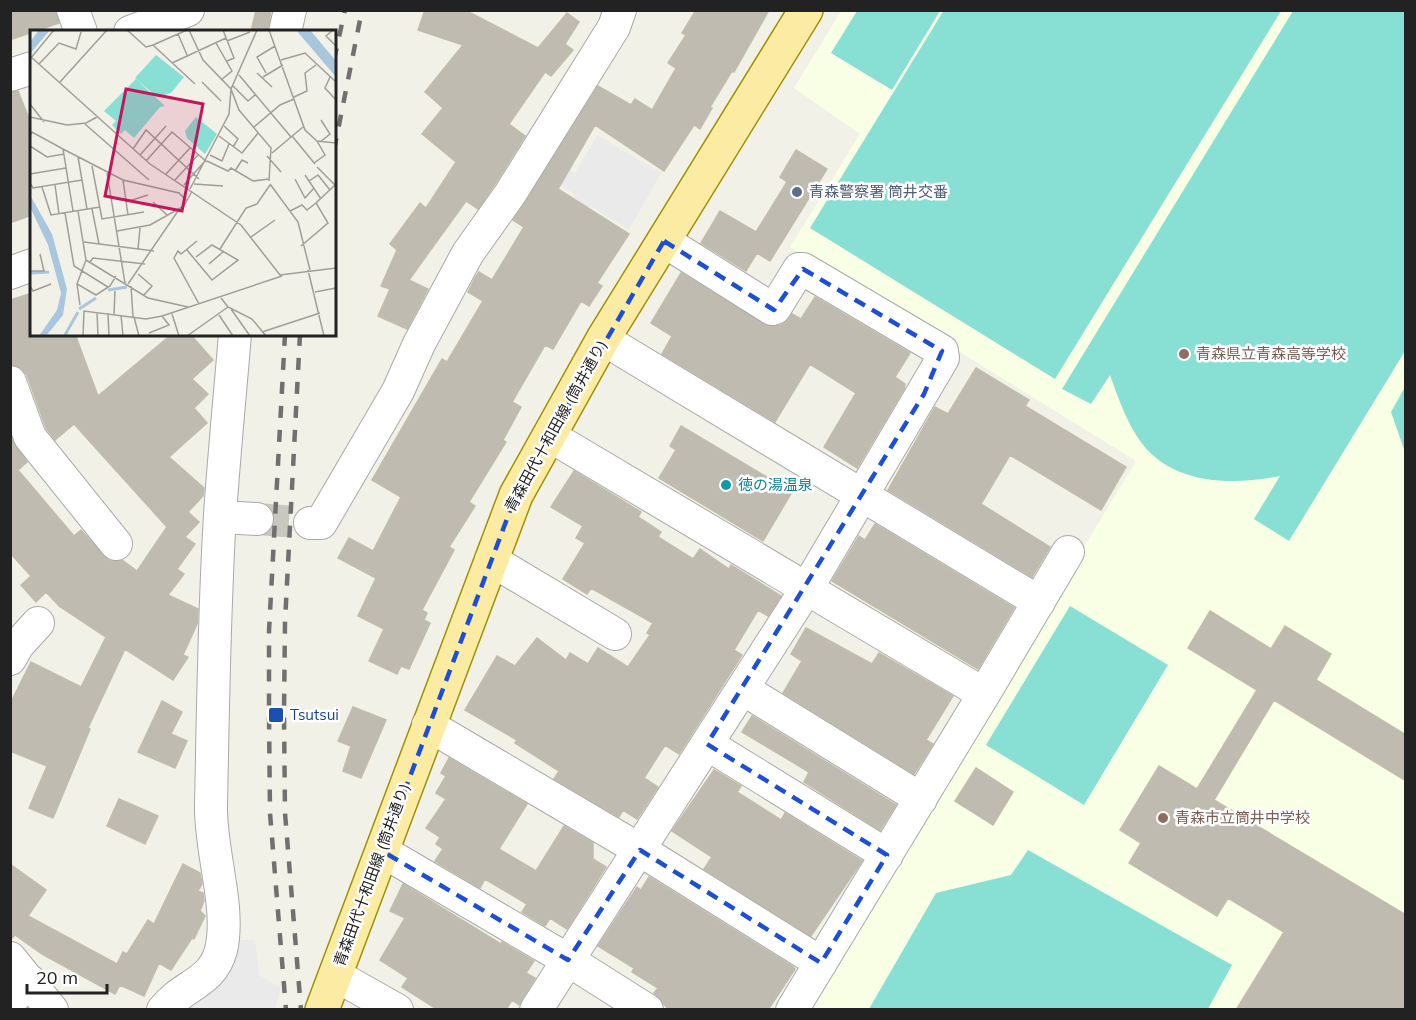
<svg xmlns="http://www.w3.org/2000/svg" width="1416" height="1020" font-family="Mulish,'Noto Sans JP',sans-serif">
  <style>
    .education { fill: #f8ffe4 }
    .pitch { fill: #87e0d3 }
    .parking { fill: #eaeaea }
    .building { fill: #bfbbb1; stroke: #c4bcaa; stroke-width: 1.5 }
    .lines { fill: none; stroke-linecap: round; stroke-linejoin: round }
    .minor-tunnel { stroke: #c8c8c0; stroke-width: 32; stroke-dasharray: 32 16; stroke-linecap: butt }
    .minor-casing { stroke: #a9a9a9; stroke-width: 34 }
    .primary-casing { stroke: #9f9200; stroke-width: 36 }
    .minor { stroke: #fff; stroke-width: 32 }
    .primary { stroke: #fceca3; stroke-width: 33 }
    .rail { stroke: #707070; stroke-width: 4.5; stroke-dasharray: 12 12; stroke-linecap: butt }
    .marked { fill: none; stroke: #1d4ed8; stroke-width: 4.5; stroke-dasharray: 12 8; stroke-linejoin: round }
    .service-dot { fill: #5c6f8a; stroke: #fff; stroke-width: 2 }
    .education-dot { fill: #8d6e63; stroke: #fff; stroke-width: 2 }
    .culture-dot { fill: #0f9aa8; stroke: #fff; stroke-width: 2 }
    .transit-dot { fill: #1a4fb4; stroke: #fff; stroke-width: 2 }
    .labels { text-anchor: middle; stroke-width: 5; stroke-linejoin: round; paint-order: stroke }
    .service-label { font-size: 15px; fill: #4e5e75; stroke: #fff; text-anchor: start }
    .education-label { font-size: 15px; fill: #785e54; stroke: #fff; text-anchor: start }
    .street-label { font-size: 15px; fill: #222; stroke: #fff }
    .culture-label { font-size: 15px; fill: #0d838f; stroke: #fff; text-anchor: start }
    .transit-label { font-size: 15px; fill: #164399; stroke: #fff; text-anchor: start }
    .inset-river { fill: none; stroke: #a9c6df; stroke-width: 3 }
    .inset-road { fill: none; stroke: #9f9e99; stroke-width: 1.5 }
    .view { fill: #c2185b; fill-opacity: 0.15; stroke: #c2185b; stroke-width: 3 }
    .inset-edge { fill: none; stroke: #222; stroke-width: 3 }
  </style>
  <rect width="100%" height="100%" fill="#f2f1e8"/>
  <path class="education" d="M841,11H1405V1009H804L1136,461L790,247L860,134L794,88Z"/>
  <path class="pitch" d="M944,10L1281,11L1055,379L810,228Z
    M857,11H940L892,90L831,53Z
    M1293,11H1405V351L1289,541L1254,519L1280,476C1231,486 1169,485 1138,438C1125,418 1118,397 1110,375L1091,404L1062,389Z
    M1405,387H1406L1405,452L1391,412Z
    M1070,606L1168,665L1084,805L986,745Z
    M1028,850L1232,965L1208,1009H869L936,893L1011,875Z"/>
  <path class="parking" d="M597,135L661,173L629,229L590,206L567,246L551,237L576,195L541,174L550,158L575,173Z
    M234,940H255L259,975L281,988L275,1009L174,1010Z"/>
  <path class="building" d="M10,10H56L59,23L10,40Z
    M256,10H271L268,32H251Z
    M425,10H465L538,48L567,13L579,22L565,44L573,50L551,76L545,72L509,124L525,136L495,184L478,209L466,201L409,280L428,289L407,329L378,316L390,289L381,286L397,250L390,244L420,203L426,208L456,162L422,134L443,108L425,92L463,45L418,30Z
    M696,10H769L734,72L732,71L710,107L712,108L700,129L694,125L664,171L595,125L558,189L629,234L597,283L602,286L589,306L581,301L553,349L545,345L512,402L521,407L503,440L506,442L469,502L475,506L449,547L454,550L422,610L427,613L424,620L430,623L409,669L401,666L397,674L369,661L384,629L358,616L376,578L338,558L349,538L373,551L401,497L372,480L442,359L447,362L483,301L468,292L475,278L479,272L492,280L524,227L513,220L598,86L631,105L635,99L652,110L676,68L668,63L686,35L682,33Z
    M18,91L32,126V215L10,223V92Z
    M796,150L827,169L770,261L757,253L746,271L701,243L720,211L756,232L787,182L780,177Z
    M681,273L769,327L781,325L792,314L801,319L815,297L910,353L895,377L905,384L904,389L857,468L824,447L856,393L810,364L775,422L662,354L672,336L651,323Z
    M32,293V334H75L98,396L172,334H190L213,360L192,379L208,394L194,408L207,423L169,457L204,488L203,496L188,512L199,522L185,537L195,544L177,569L184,574L168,595L198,609L197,624L183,655L188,657L173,680L125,649L88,728L90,729L53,818L29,808L47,766L10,751V704L31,662L81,687L106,637L59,606L46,592L36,602L21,585L31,576L10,553V436L27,462L18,470L74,536L81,530L109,561L122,560L137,571L167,527L74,424L55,440L46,428L27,375L21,368L10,364V300Z
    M976,368L1029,400L1025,406L1126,467L1101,510L1010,455L981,504L1050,547L1032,577L888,490L935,407L948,414Z
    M681,426L792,492L763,541L659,478L676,450L670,446Z
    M574,471L641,512L638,517L661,532L658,537L693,559L700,549L729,569L731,565L781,596L768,616L758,610L734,650L742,655L679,754L665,745L644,778L658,787L637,819L623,810L619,817L554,779L559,771L515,743L517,740L465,710L497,656L515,666L537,638L566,660L570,653L588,664L598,648L628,667L650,635L647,633L653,623L591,588L587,594L563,579L585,543L576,538L583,526L551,507Z
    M875,524L1014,608L978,669L832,581L859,536L865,540Z
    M1210,611L1271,649L1285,626L1331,654L1316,680L1406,735V781L1274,700L1214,800L1406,915V1010H1236L1284,932L1228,898L1217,916L1129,863L1141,843L1120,830L1159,766L1197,789L1257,690L1188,648Z
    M806,628L872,664L879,653L953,696L926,740L933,744L914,774L783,693L802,661L791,654Z
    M162,701L182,712L171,734L187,741L175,768L138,752Z
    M353,707L386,720L361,778L343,771L351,746L338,741Z
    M752,716L896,805L880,830L804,782L809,772L742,732Z
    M449,758L527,804L499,849L536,871L564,826L593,843V859L606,867L567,929L550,918L545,926L522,912L527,904L485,879L480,888L435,861L443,849L436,844L440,837L426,828L446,799L436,793L446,776L441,773Z
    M976,768L1013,792L993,825L955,801Z
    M714,770L741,786L737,792L781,820L785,813L862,861L811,936L704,869L712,857L672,831Z
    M119,799L158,816L145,844L107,826Z
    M10,864L46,890L28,916L117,964L123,952L127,954L148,920L154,924L183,864L200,873L202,884L198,891L203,893L204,901L200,911L205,916L194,939L192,938L171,970L159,963L144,996L120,985L115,994L42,954L15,935L10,940Z
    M649,877L792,966L795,969L768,1010H669L654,993L658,988L632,972L634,968L598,946L637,887L641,890Z
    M403,884L501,944L502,942L534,961L526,973L535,978L519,1005L512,1000L506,1010H438L402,987L408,978L380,960L405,918L390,911Z"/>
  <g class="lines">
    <path class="minor-tunnel" d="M257,519L310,523"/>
    <g class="minor-casing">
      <path id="minor" d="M73,10L81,32
        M130,32L188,10
        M285,32L290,10
        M10,75L32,68
        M10,273L32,265
        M603,339L1039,602
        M10,382L30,437L116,544
        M550,436L984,694L792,1010
        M220,517L257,519
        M310,523H321L398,391L419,344L468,253L510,194L614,27L620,10
        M491,560L615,634
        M10,659L18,645L38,623
        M743,689L921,799
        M984,694L1068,552
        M428,725L640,850L821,963
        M707,744L887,855
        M382,851L568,960L647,1010
        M10,958L52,1010
        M335,975L397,1010
        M10,1001L30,981
        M163,1010C183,984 212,984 221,950C231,908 210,851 211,806C213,709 214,612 220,515C224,455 230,395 235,334
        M536,1010L807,588L943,358L942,351L803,269H799L775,308L772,309L664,241"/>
    </g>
    <g class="primary-casing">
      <path id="primary" d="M322,1010L516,495L603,339L806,10"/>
    </g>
    <use href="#minor" class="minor"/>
    <use href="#primary" class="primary"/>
    <path class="rail" d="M334,60L345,10
      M334,150L362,10
      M285,334L269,631V715L270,813L286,1010
      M300,334L285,622L284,714L285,813L301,1010"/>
  </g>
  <path class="marked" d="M664,241L774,310L803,269L942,351L924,394L707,744L887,855L821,963L640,850L568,960L382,851L516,495Z"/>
  <circle class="service-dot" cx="797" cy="192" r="6"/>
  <g class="education-dot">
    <circle cx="1184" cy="354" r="6"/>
    <circle cx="1163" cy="818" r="6"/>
  </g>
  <circle class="culture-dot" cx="726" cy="485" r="6"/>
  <rect class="transit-dot" x="268" y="707" width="16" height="16" rx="3"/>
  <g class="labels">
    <g class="service-label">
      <text x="809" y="197">青森警察署 筒井交番</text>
    </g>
    <g class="education-label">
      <text x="1196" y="359">青森県立青森高等学校</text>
      <text x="1175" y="823">青森市立筒井中学校</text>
    </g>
    <g class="street-label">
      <text transform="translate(556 426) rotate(-61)" y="5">青森田代十和田線 (筒井通り)</text>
      <text transform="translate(372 875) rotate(-70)" y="5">青森田代十和田線 (筒井通り)</text>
    </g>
    <g class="culture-label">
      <text x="738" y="490">徳の湯温泉</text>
    </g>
    <g class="transit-label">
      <text x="290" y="720">Tsutsui</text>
    </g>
  </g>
  <g transform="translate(30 30)">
    <rect width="306" height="306" fill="#f2f1e8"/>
    <path d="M126,25L154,47L141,63L127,67L105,48ZM106,49L135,76L130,77L104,108L95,100L91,104L82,95L86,91L74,81ZM166,87L187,104L175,124L157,108L155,101Z" fill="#87e0d3"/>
    <path d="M9,0H20L0,24V12ZM266,0H280L306,31V47ZM0,165L22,204L37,259L33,285L16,306H9L27,280L31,263L18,215L0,177Z" fill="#a9c6df"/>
    <path class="inset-river" d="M0,243L19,242M78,260L97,257M49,279L66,268M35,305L48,282"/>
    <path class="inset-road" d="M97,0L116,17L123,15L165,54M159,0L173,30L201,59L209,80L241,118L239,151M193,0L204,28L197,31M239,0L275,100L287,111L306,113M303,0L296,6L306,16M148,4L157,25M197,11L220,2M186,13L202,41L191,50M123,15L157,0M0,26L120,134L211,195L250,245L306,238M0,29L24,0M251,30L275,23L306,52M142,33L196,8M9,34L29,13L46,19L51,2M227,43L242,57M236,43L227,27L245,16M209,45L261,107M233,47L253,35M300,47L295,58L306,70M30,52L77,0M172,52L191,71M203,56L218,71L226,64M264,67L277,61L275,43L286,35M0,74L14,92M0,87L37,95L56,93L67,87M55,94L119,150M194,96L208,109L203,117M224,97L250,75L264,69M0,106L2,102L33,119L43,181M189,106L212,123L228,103M262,106L285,134M290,112L300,104L291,90M0,116L17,127L34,124M33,119L93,150L149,163L157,171M103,119L116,100L169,149M242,123L273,97M110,125L136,96M180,125L192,131L199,114M237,126L251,142M48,127L57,179M116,131L142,102L177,132M177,131L198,141L201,138L223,151L239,149M284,133L295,125L287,111M62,136L72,189L114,182M205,141L212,130L218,133M77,143L95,253M0,144L36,138M136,144L160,118M275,145L291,169M265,149L275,168L284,158M93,150L98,185M145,150L168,125M279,151L288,145L300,160M0,153L3,158L52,150M164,154L193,156M240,154L268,192L280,240M25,155L29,184M154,155L175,131M12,157L21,185L70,177M160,159L199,84L201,59L227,0M96,172L118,165M123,172L137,185M62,179L69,214M48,181L56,230L47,254L66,265L80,256L86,246M260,181L272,175L277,180L286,173M35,183L44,236L78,257M87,201L120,195L154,176L162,161M221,207L245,190M167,211L151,224L148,221L144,228L169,274M54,212L124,221M271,216L298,193L286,173L305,155L287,137M108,219L110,198M190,219L216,178L227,174L240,155M157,220L182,250L208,230L182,215L166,227M56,230L118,268L158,277M60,232L63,228L115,234M179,234L194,221M278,240L294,306M0,241H14L10,224M108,244L122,256L114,265M47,254L50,275M98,254L150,178M0,256L3,261L21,254M101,256L103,287M285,262L306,258M191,268L198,277L222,289L236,306M201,279L220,306M67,282L68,306M78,283L79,306M84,284L85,261M142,284L149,306M91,285L93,306M189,285L203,306M104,287L109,306M232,302L290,283M119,303L139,295L132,286M53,306L54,281L116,289L132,286L252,246M157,306L198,277"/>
    <path class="view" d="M96,59L173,74L152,181L75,166Z"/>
    <rect width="306" height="306" class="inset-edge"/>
  </g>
  <rect width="1416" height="1020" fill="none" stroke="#222222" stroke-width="24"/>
  <path d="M27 984v9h80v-9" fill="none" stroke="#222222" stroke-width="3"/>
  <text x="36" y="984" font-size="18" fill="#222222" stroke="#ffffff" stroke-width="4.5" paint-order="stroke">20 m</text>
</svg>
